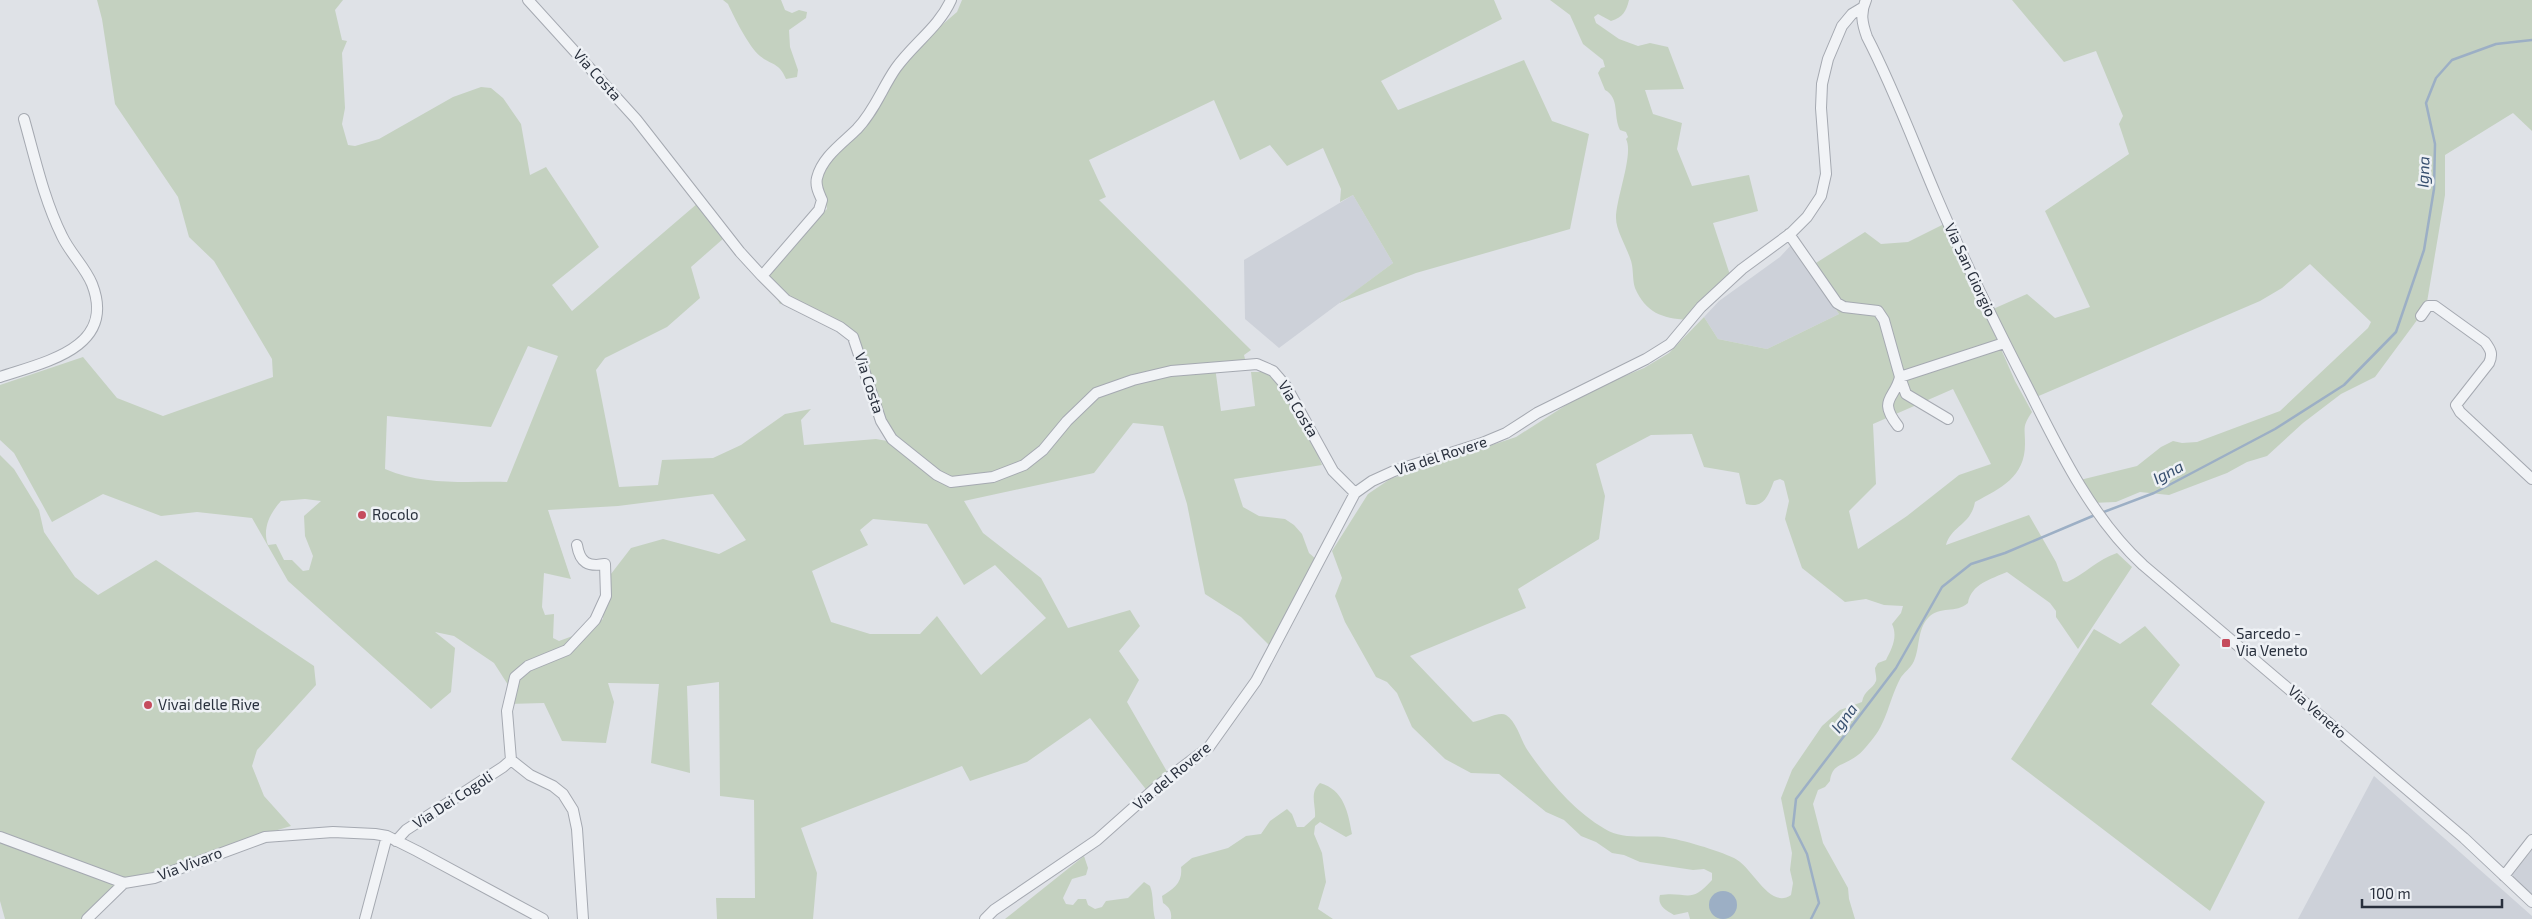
<svg xmlns="http://www.w3.org/2000/svg" width="2532" height="919" font-family="'Exo 2',sans-serif">
  <style>
    .built { fill: #cdd1d9 }
    .green { fill: #c4d1c0; fill-rule: evenodd }
    .water { fill: #9cafc5 }
    .lines { fill: none; stroke-linecap: round; stroke-linejoin: round }
    .stream { stroke: #9cafc5; stroke-width: 2.5 }
    .minor-casing { stroke: #a5a9b1; stroke-width: 12 }
    .minor { stroke: #f1f3f6; stroke-width: 10 }
    .poi-dot { fill: #c54b5c; stroke: #eef1f5; stroke-width: 2 }
    .labels { text-anchor: middle; stroke-width: 5; stroke-linejoin: round; paint-order: stroke }
    .street-label { font-size: 15px; fill: #29303d; stroke: #eef1f5 }
    .poi-label { font-size: 15px; fill: #29303d; stroke: #eef1f5; text-anchor: start }
    .water-label { font-size: 16px; font-style: italic; fill: #364e6e; stroke: #eef1f5 }
  </style>
  <rect width="100%" height="100%" fill="#dfe2e7"/>
  <path class="built" d="M1353,195L1393,263L1279,348L1245,319L1244,260Z
    M1792,244L1839,314L1767,349L1718,339L1704,317L1719,301L1780,257Z
    M2374,776L2532,916V919H2298Z
    M2532,849V905L2507,882Z"/>
  <path class="green" d="M97,0H343L335,10L342,40L347,41L342,53L345,108L342,124L348,145L355,146L379,139L453,97L481,87L491,88L503,98L521,124L530,175L546,167L599,247L552,285L572,311L698,203L724,238L691,267L700,298L667,327L605,358L596,370L619,487L658,485L662,460L713,458L741,445L785,414L811,409L801,420L804,445L876,439L893,442L899,439L882,415L857,340L783,303L780,304L760,269L827,209L821,180L830,162L864,124L894,66L957,12L962,0H1494L1502,19L1381,81L1398,110L1524,60L1552,121L1589,134L1570,229L1416,273L1339,303L1393,263L1353,195L1340,202L1341,189L1323,148L1287,166L1270,145L1240,160L1214,100L1089,160L1106,197L1099,200L1251,350L1244,355L1246,363L1215,367L1221,411L1255,406L1251,372H1264L1289,385L1322,465L1234,479L1243,507L1259,516L1285,519L1294,525L1302,534L1309,553L1317,560L1273,649L1241,617L1205,594L1187,504L1163,426L1133,423L1094,473L964,501L983,533L1041,578L1068,628L1130,610L1140,626L1119,651L1139,680L1127,702L1169,775L1148,792L1090,718L1027,762L970,781L962,766L801,828L817,873L813,919H717L716,898H755L754,800L720,796L719,682L687,686L690,773L651,763L659,684L608,683L614,702L606,743L562,741L544,703L508,704L510,688L494,663L454,636L435,632L455,648L451,692L431,709L288,581L252,518L197,512L161,516L103,494L52,522L14,453L0,440V385L83,357L117,398L163,416L273,377L272,359L214,261L189,237L178,197L115,104L102,19ZM528,346L558,356L507,482C465,481 425,486 385,469L387,416L491,427ZM713,494L746,540L719,554L663,539L631,548L604,583L603,619L588,628L589,630L559,641L553,638L554,614L545,615L542,607L544,573L571,579L548,510L618,506ZM305,499L321,501L304,516L305,536L313,556L309,570L303,571L292,560H284L276,544L268,545C262,529 270,513 281,501ZM873,519L927,524L964,585L995,565L1046,618L981,675L937,616L920,634H870L831,622L812,571L868,545L860,530Z
    M723,0H781L785,10L792,13L799,10L807,12L806,18L789,30L790,47L798,70L797,77L786,79C779,62 772,66 760,56C749,47 734,17 728,4Z
    M1550,0H1629C1626,12 1623,17 1611,21L1598,14L1594,17L1596,23L1619,39L1638,46L1650,43L1668,47L1684,89L1645,90L1653,114L1682,123L1677,149L1692,186L1749,175L1758,211L1713,223L1732,281L1687,320C1662,318 1646,313 1635,288C1632,279 1634,267 1630,258C1626,246 1616,230 1616,218C1616,198 1634,154 1626,139L1628,137L1626,132L1620,130C1613,116 1620,98 1605,90L1598,73L1601,68L1605,67L1603,60L1583,44L1570,15Z
    M2012,0H2532V131L2513,113L2445,155V195L2426,308L2375,377L2341,394L2303,423L2267,456L2247,462L2227,473L2169,495L2140,492L2116,502L2091,503L2080,480L2137,466L2161,447L2173,441L2182,443L2197,442L2280,411L2368,328L2371,322L2310,264L2282,288L2260,301L2034,398L1993,309L2027,294L2055,318L2090,307L2045,211L2129,154L2119,124L2123,116L2096,51L2064,62Z
    M1946,223L2015,381L2032,412C2022,427 2025,427 2025,444C2025,477 2001,488 1975,502C1971,525 1951,526 1946,545L2029,515L2056,562L2063,581L2067,582C2085,574 2098,559 2117,553L2132,567L2078,649L2056,617V611L2050,603L2007,572C1991,579 1971,584 1968,603C1956,614 1940,605 1928,618C1917,630 1920,648 1914,661C1911,668 1903,673 1900,679C1889,700 1887,723 1871,741C1866,747 1860,755 1852,759C1841,766 1832,765 1830,781L1825,787L1818,790L1813,804L1823,843L1848,888L1849,899L1855,919H1690L1688,912L1674,915C1665,910 1657,905 1660,895C1688,891 1690,905 1712,880V873L1704,869L1693,870L1640,862L1624,855L1612,853L1596,842L1581,836L1564,820L1546,812L1499,774L1471,773L1445,759L1412,727L1397,693L1387,682L1376,677L1345,622L1335,596L1342,578L1332,551L1368,494L1390,479L1516,437L1588,391L1644,368L1669,353L1704,317L1718,339L1767,349L1839,314L1808,268L1865,232L1881,244L1908,242ZM1953,389L1991,464L1959,475L1907,516L1858,549L1849,511L1876,484L1873,424ZM1692,434L1704,467L1739,473L1746,504C1764,509 1768,496 1774,481L1780,479L1784,481L1789,501L1785,519L1802,568L1845,602L1866,599L1884,605L1903,606L1901,613L1892,624C1898,637 1892,648 1886,660L1878,663L1875,668C1875,672 1877,678 1876,681C1873,689 1864,690 1862,702L1840,710L1822,726L1792,770L1781,798L1792,853L1790,870L1793,883L1791,895C1769,910 1753,867 1734,858C1717,850 1683,840 1664,837C1645,835 1622,840 1605,829C1574,811 1548,780 1528,751C1521,741 1517,722 1506,715C1499,711 1482,721 1473,722L1410,656L1526,608L1518,589L1599,539L1605,496L1596,464L1651,435Z
    M0,455L14,469L39,510L44,532L75,577L98,595L156,560L314,666L316,685L257,750L252,766L264,796L291,826L234,843L112,893L82,919H5L0,901Z
    M2145,626L2180,665L2151,704L2265,802L2210,911L2011,759L2094,629L2120,644Z
    M1320,783C1344,790 1348,812 1352,834L1346,837L1320,822L1315,826L1314,834L1322,853L1326,882L1318,909L1333,919H1171C1172,911 1169,907 1163,903L1162,896C1174,889 1183,882 1181,867L1192,858L1228,848L1246,836L1261,834L1270,821L1287,809L1292,814L1297,827H1304L1315,817C1316,805 1309,793 1320,783Z
    M1084,856L1088,868L1086,875L1072,879L1063,898L1066,904L1073,905L1078,899H1086L1088,905L1095,909L1102,907L1106,901L1128,898L1144,882L1150,886C1154,896 1152,907 1155,919H1005Z"/>
  <path class="water" d="M1709 905a14 14 0 1 1 28 0a14 14 0 1 1-28 0Z"/>
  <g class="lines">
    <path class="stream" d="M2101,513L2154,493L2275,429L2344,385L2396,332L2424,250L2434,189L2435,144L2426,103L2436,78L2452,60L2496,44L2532,40
      M1811,919L1819,903L1807,854L1793,826L1796,799L1896,668L1942,587L1971,564L2005,553L2095,515"/>
    <g class="minor-casing">
      <path id="minor" d="M528,0L636,119L740,252L762,276L786,300L840,327L853,337L881,421L892,439L937,475L951,482L993,477L1024,465L1043,450L1067,421L1096,393L1133,380L1171,371L1257,364L1273,371L1286,386L1333,471L1355,493
        M1866,0C1860,13 1862,23 1867,37C1893,87 1913,141 1935,193C1963,259 1995,324 2028,388C2059,450 2091,517 2143,565L2464,838L2532,902
        M1789,234L1837,303L1844,307L1878,311L1884,320L1900,377L2004,343
        M762,276L819,210L822,200C819,193 815,186 817,178C822,157 843,143 857,129C875,110 882,88 896,68C913,44 939,27 951,0
        M2421,316L2428,306H2435L2485,342C2491,350 2493,354 2489,363L2456,405L2460,412L2532,479
        M0,377C45,362 117,348 92,284C85,267 70,253 62,236C44,200 35,158 24,119
        M1900,377L1906,394L1948,419
        M1898,426C1877,399 1895,399 1900,377
        M511,760L530,775L553,786L563,794L573,810L577,829L583,919
        M0,837L124,883L154,878L265,837L333,832L375,834L387,836L417,851L543,919
        M396,841L406,830L503,767L511,760L507,711L515,677L528,666L567,650L595,620L606,596L605,564C588,567 580,563 577,545
        M2504,876L2532,840
        M87,919L124,883
        M365,919L387,836
        M985,919L994,910L1097,840L1160,784L1209,747L1256,681L1355,493L1372,481L1394,471L1482,443L1506,433L1537,413L1646,359L1670,344L1701,307L1742,269L1791,233L1807,217L1821,196L1826,174L1821,108L1822,84L1828,59L1842,26L1852,14L1862,8"/>
    </g>
    <use href="#minor" class="minor"/>
  </g>
  <g class="poi-dot">
    <circle cx="362" cy="515" r="5"/>
    <rect x="2221" y="638" width="10" height="10" rx="2.5"/>
    <circle cx="148" cy="705" r="5"/>
  </g>
  <g class="labels">
    <g class="street-label">
      <text transform="translate(597 75) rotate(48)" y="5">Via Costa</text>
      <text transform="translate(1970 270) rotate(65)" y="5">Via San Giorgio</text>
      <text transform="translate(869 383) rotate(72)" y="5">Via Costa</text>
      <text transform="translate(1298 409) rotate(59)" y="5">Via Costa</text>
      <text transform="translate(1441 456) rotate(-18)" y="5">Via del Rovere</text>
      <text transform="translate(2317 712) rotate(41)" y="5">Via Veneto</text>
      <text transform="translate(1172 776) rotate(-40)" y="5">Via del Rovere</text>
      <text transform="translate(453 800) rotate(-33)" y="5">Via Dei Cogoli</text>
      <text transform="translate(190 864) rotate(-21)" y="5">Via Vivaro</text>
    </g>
    <g class="poi-label">
      <text x="372" y="520">Rocolo</text>
      <text x="2236" y="639">Sarcedo -<tspan x="2236" dy="17">Via Veneto</tspan></text>
      <text x="158" y="710">Vivai delle Rive</text>
    </g>
    <g class="water-label">
      <text transform="translate(2423 172) rotate(-88)" y="6">Igna</text>
      <text transform="translate(2168 472) rotate(-28)" y="6">Igna</text>
      <text transform="translate(1844 718) rotate(-53)" y="6">Igna</text>
    </g>
  </g>
  <path d="M2362 899v8h140v-8" fill="none" stroke="#29303d" stroke-width="2.5"/>
  <text x="2370" y="899" font-size="15" fill="#29303d" stroke="#eef1f5" stroke-width="4" paint-order="stroke">100 m</text>
</svg>
